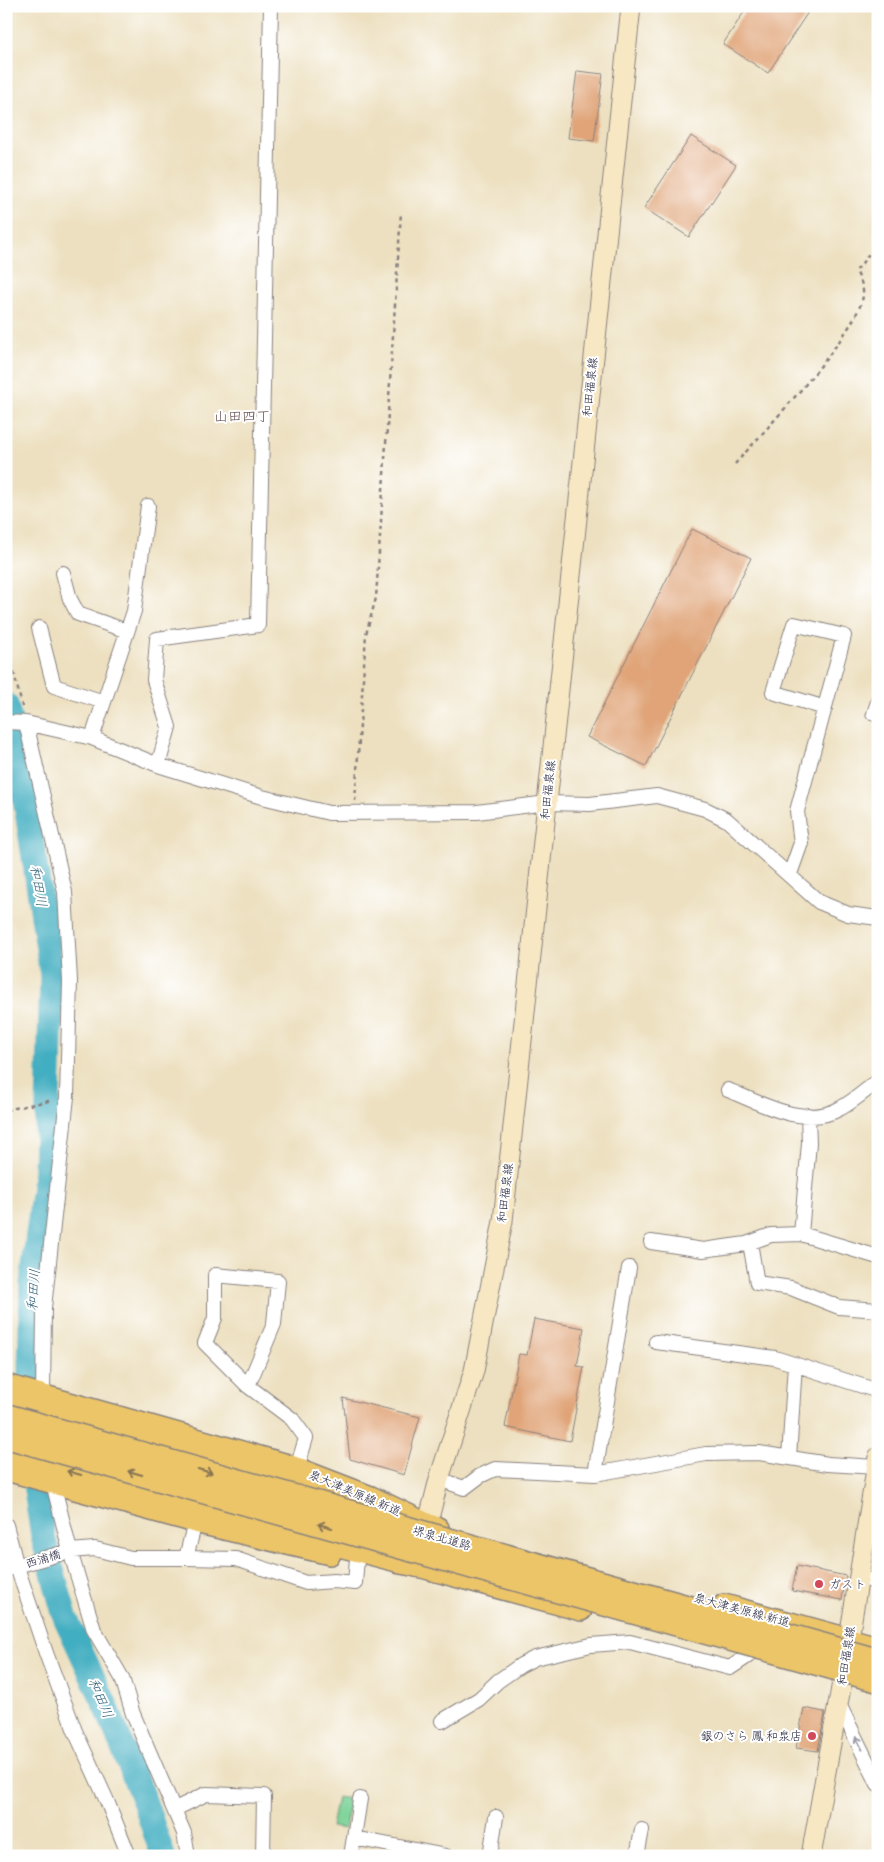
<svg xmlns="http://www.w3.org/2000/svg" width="884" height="1862" font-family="Pangolin,'Klee One',sans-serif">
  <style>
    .green { fill: #7ad196; stroke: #4e7a68 }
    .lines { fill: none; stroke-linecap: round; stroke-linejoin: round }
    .river { stroke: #42aec1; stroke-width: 25 }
    .building { fill: #e0a478 }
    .service-casing { stroke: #88817e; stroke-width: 9 }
    .minor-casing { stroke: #88817e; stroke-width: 16 }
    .secondary-casing { stroke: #88817e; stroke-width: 21 }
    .primary-casing { stroke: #88817e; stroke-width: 24 }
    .trunk-casing { stroke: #88817e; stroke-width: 25 }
    .path { stroke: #88817e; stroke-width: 2.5; stroke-dasharray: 4 4; stroke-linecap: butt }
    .service { stroke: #fff; stroke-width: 7 }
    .minor { stroke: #fff; stroke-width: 14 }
    .secondary { stroke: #f7e8c3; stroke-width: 19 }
    .primary { stroke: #ecc569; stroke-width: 21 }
    .trunk { stroke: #ecc569; stroke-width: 22 }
    .trunk-bridge-casing { stroke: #88817e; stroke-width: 25; stroke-linecap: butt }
    .trunk-bridge { stroke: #ecc569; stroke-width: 22 }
    .oneway { stroke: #877452 }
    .oneway2 { stroke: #9c9ca7 }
    .poi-dot { fill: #d1495b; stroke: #fff; stroke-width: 2 }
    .labels { text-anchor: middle; stroke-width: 4; stroke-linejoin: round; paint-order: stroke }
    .street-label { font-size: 12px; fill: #22223b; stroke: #fff }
    .poi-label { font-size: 12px; fill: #22223b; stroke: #fff; text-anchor: start }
    .neighbourhood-label { font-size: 14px; fill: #645050; stroke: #fff }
    .water-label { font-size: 14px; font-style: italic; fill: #306177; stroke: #fff }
  </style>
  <rect width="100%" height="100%" fill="#fff"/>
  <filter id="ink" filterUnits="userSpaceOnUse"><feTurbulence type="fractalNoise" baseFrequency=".02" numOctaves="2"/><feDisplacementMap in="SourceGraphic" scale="10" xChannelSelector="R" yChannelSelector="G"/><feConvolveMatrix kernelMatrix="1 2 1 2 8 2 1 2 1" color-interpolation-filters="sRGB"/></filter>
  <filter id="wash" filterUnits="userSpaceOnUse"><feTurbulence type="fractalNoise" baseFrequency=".0096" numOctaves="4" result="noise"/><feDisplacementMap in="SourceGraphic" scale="20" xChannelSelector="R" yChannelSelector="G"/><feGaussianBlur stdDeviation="1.12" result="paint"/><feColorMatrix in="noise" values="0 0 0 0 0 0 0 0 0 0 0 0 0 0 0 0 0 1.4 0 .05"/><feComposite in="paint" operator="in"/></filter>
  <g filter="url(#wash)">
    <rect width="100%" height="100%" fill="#ede0c0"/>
    <path class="green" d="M337,1797L350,1799L345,1829L331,1827Z"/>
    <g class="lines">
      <path class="river" d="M6,705L18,753L52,975L46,1169L32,1283L29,1415
        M31,1457L43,1537L65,1617L106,1706L146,1806L163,1856"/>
    </g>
    <g id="blocks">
      <path class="building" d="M748,6H812L768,73L723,44Z
        M577,71L603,74L594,141L568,138Z
        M691,136L736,165L689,237L644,208Z
        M692,529L751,558L646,766L587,737Z
        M534,1319L584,1328L577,1366L584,1367L570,1441L505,1427L519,1354L527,1355Z
        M343,1398L420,1417L404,1475L350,1459Z
        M797,1566L846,1576L842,1600L792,1591Z
        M804,1708L824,1712L825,1714L818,1751L796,1748Z"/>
    </g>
  </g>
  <g filter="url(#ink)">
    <use href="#blocks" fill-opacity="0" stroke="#88817e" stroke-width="1"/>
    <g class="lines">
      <g class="service-casing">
        <path id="service" d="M878,690L870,715L878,718"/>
      </g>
      <g class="minor-casing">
        <path id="minor" d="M63,573L70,599L78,614L127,631
          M39,628L54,686L104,702
          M6,722L26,723L92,738L158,765L262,797L329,813L477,812L547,803L590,804L657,796L705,809L727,820L819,902L848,914L878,918
          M26,723L65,892L70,981L67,1097L44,1308L43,1396
          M92,738L134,611L148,506
          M158,765L169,727L154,680L157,639L258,625L271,6
          M790,874L801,843L797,811L844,636L794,624L773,692L825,708
          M728,1090C762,1104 805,1129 841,1108C854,1101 866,1090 878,1081
          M801,1234L809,1143L808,1115
          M651,1242L703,1250L746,1244L771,1235L801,1234L878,1257
          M750,1243L757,1283L791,1288L839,1307L878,1310
          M656,1342L775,1358L878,1391
          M248,1386L274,1324L278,1281L215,1275V1318L205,1343L248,1386L292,1419L306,1438L297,1468
          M789,1458L795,1364
          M595,1474L629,1268
          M439,1479L464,1488L480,1476L495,1469L595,1474L706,1454L759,1453L828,1464L876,1467
          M53,1483L70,1551L94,1630L122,1678L133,1714L184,1833L188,1856
          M6,1525L17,1567L46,1653L75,1731L107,1801L129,1856
          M186,1558L236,1559L306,1583L334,1581L355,1583L357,1558
          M6,1569L70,1551L95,1549L131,1558H186L195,1522
          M859,1578L878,1582
          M838,1702L878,1784
          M442,1721L479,1699L498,1681L521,1665L535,1658L591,1645L630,1642L730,1668L748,1656
          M175,1809L206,1794L264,1796L263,1856
          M354,1838L446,1856
          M351,1856L360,1799
          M490,1856L496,1817
          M637,1856L642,1830"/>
      </g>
      <g class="secondary-casing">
        <path id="secondary" d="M424,1538L439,1479L474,1371L503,1221L631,6
          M811,1856L842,1682L878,1457"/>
      </g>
      <g class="primary-casing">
        <path id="primary" d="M6,1385L288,1465L371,1497L427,1524L438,1528
          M6,1470L195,1522L330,1554
          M400,1563L418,1566L581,1610
          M724,1605L878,1647"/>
      </g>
      <g class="trunk-casing">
        <path id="trunk" d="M6,1401L287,1478L358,1505
          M6,1454L272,1528L418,1566"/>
      </g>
      <path class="path" d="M735,464C764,431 857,334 863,296C864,287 860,279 856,271L878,242
        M6,641L23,710
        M355,801L366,634L376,598L401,212
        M6,1110L53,1100"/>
      <use href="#service" class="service"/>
      <use href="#minor" class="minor"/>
      <use href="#secondary" class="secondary"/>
      <use href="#primary" class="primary"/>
      <use href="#trunk" class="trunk"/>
      <g class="trunk-bridge-casing">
        <path id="trunk-bridge" d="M6,1415L878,1660
          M6,1437L878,1681"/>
      </g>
      <use href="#trunk-bridge" class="trunk-bridge"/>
    </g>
    <defs><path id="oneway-shaft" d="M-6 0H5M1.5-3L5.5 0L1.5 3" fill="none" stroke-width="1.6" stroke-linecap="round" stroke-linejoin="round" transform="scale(1.25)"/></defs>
    <g class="oneway">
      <use href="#oneway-shaft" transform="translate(205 1471) rotate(16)"/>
      <use href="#oneway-shaft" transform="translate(74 1473) rotate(-164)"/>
      <use href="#oneway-shaft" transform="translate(135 1473) rotate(-164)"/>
      <use href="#oneway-shaft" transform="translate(325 1526) rotate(-164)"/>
    </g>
    <use class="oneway2" href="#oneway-shaft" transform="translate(859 1743) rotate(-117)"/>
  </g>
  <g class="poi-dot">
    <circle cx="819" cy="1584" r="5"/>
    <circle cx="812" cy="1736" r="5"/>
  </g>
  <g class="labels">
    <g class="street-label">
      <text transform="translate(590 387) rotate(-84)" y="4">和田福泉線</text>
      <text transform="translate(548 790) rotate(-84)" y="4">和田福泉線</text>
      <text transform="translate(505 1193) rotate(-83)" y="4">和田福泉線</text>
      <text transform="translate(355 1493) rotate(23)" y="4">泉大津美原線 新道</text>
      <text transform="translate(442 1538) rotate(16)" y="4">堺泉北道路</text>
      <text transform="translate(43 1559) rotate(-17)" y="4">西浦橋</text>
      <text transform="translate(742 1610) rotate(15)" y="4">泉大津美原線 新道</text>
      <text transform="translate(846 1656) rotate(-81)" y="4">和田福泉線</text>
    </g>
    <g class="poi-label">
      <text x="829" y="1588">ガスト</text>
      <text x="802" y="1740" text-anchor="end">銀のさら 鳳 和泉店</text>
    </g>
    <g class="neighbourhood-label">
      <text x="242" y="421">山田四丁</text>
    </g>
    <g class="water-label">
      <text transform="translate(39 886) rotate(81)" y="5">和田川</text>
      <text transform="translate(33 1290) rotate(-86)" y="5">和田川</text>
      <text transform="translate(101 1698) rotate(67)" y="5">和田川</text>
    </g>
  </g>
  <rect width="884" height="1862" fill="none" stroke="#fff" stroke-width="25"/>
</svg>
